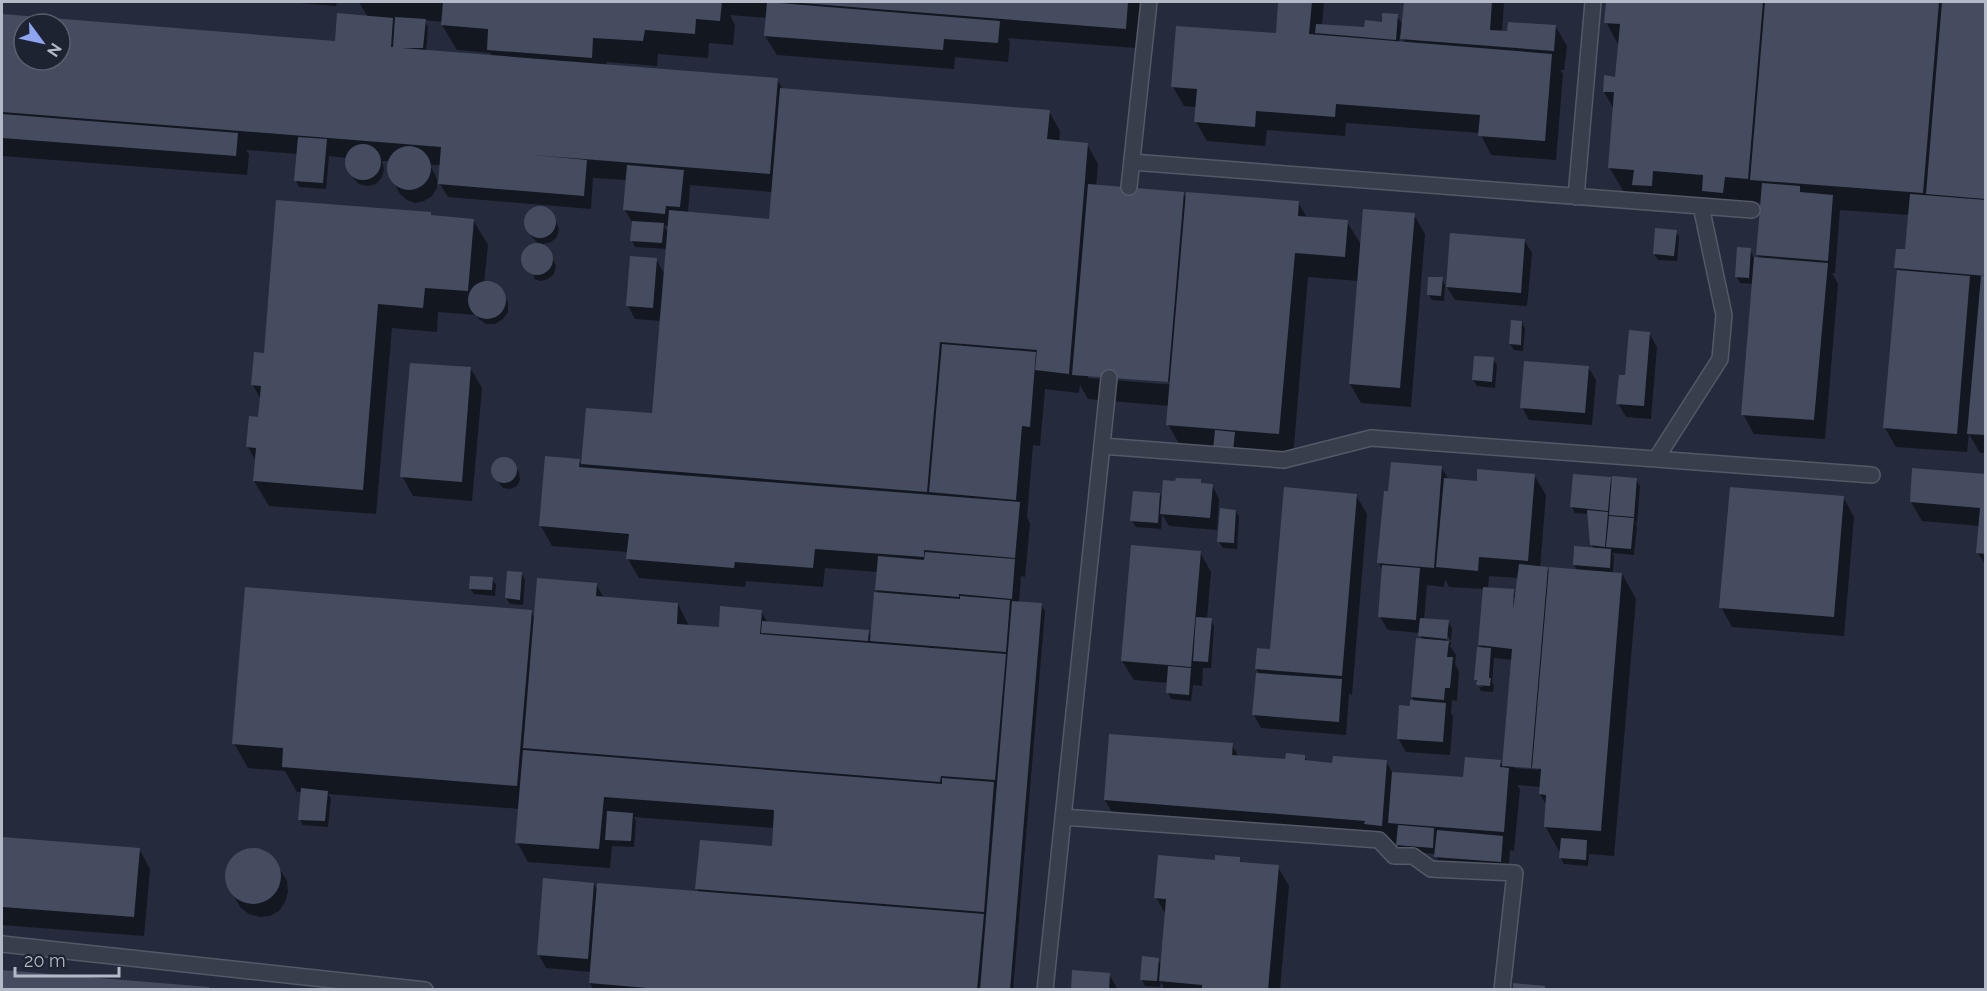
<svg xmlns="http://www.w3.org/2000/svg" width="1987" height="991" font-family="Raleway,sans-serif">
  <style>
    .shadow { fill: #0007; fill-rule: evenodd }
    .building { fill: #464c60; fill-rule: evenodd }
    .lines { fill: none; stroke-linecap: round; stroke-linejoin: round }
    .lane-casing { stroke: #535967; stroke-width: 18 }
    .lane { stroke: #383e4c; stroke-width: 15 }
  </style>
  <rect width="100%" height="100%" fill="#252b3c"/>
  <path class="shadow" d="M286,2H337L336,6Z
    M359,2H1140L1136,48L1008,38L1010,42L1008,62L955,57L954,69L777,55L765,36L767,18L730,15L735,25L733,45L709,43L708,58L658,54L657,66L607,62L606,65L777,79L783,90L1049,111L1060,131L1059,142L1087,144L1098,164L1096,187L1183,193L1187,200L1298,202L1307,218L1347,222L1362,246L1414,215L1425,234L1411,407L1361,403L1350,384L1359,281L1308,277L1293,458L1182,449L1168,424L1169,406L1088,399L1080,385L1079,393L1045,389L1040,446L1033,445L1027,517L1030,523L1025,577L1021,576L1019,603L1041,605L1045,611L1013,990H594L590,983L591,972L546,968L539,955L594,884L598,892L699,893L697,888L773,847L774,828L634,817L636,821L634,847L612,846L610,868L528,862L517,842L520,809L328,794L331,798L328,827L303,825L300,819L302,792H297L285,771L248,768L234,743L531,611L535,619L596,584L604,598L678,604L689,626L720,629L761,611L768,623L868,631L872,637L879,594L876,590L878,572L825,568L823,587L746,581L745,587L639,578L628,559V552L552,546L541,526L579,460L582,466L587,410L654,415L662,321L635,319L628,306L656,259L665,275L668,249L635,247L632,241L633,224L625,210L627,180L593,178L591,209L448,197L440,184L441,165H430L437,179V188L432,196L424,201L415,203L407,200L400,194L388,171L389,161H382L384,169L382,177L376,184L368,186L359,184L353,178L346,163L347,158L329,156L326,189L299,187L296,181L298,154L246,150L249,154L247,175L2,156V16L336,42L368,17ZM424,20L443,22L442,25L457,50L490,53L493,56L426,51L428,27ZM24,24H60V60H24ZM690,185L772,192L770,220L688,213ZM664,226H669V234ZM1088,375L1175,382V385L1088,378Z
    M1280,2H1324L1322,25L1366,29L1383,23L1397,16L1403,26L1405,2H1504L1502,32L1556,27L1567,46L1564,70H1560L1563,74L1556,160L1491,155L1480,133L1346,123L1345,136L1267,130L1265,146L1207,141L1196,122L1197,107L1184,106L1173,87L1277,35ZM1400,35L1405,43H1399Z
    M1623,2H1986V453H1980L1969,434L1967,452L1896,447L1885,428L1898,272L1896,268L1906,251L1909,215L1840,210L1835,273H1832L1838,284L1825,439L1754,434L1743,414L1754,284L1740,283L1737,277L1750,250L1754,258L1760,259L1757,254L1762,203L1738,201L1737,217L1718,215L1709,199L1667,195L1666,211L1648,209L1639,193L1624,192L1609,167L1614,109L1604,92L1617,78L1619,46L1606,22L1623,4Z
    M540,207L548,209L553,214L559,229L557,237L551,242L543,244L550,251L556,266L554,274L548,279L541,281L534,279L535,277L524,267L522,258L524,251L530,246L538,243L531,236L525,222L527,214L533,209Z
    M430,214L432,217L473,220L488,245L484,283H491L499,287L508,302V312L503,319L495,324H486L479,319L476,315L438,312L437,332L392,328L376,514L269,506L254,481L256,461L248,447L260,419L261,400L253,385L265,355Z
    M1676,231L1679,237L1677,261L1658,260L1654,254Z
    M1524,240L1532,253L1527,306L1455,300L1447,287Z
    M1442,279L1445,285L1444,301L1432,300L1428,294Z
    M1522,322L1525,329L1523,351L1514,350L1510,344Z
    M1649,333L1657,347L1651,419L1626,417L1618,403Z
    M1493,359L1497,365L1495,388L1477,386L1473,380Z
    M1588,367L1596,380L1592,425L1529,420L1522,407Z
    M471,369L482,388L472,501L413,496L402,476Z
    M503,459L510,460L519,472L520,480L517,486L510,489L503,488L494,476L493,469L496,462Z
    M1441,467L1449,480L1478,483L1534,475L1546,495L1540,568H1547L1550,574L1578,571L1574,565L1594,549L1592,545L1589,514L1575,513L1572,507L1610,479L1613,484L1636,479L1640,486L1637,523L1635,522L1637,526L1634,555L1612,553L1614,556L1613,573L1622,574L1636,599L1614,856L1589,854L1588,866L1564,864L1561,858V851H1559L1545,826L1547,806L1540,794L1541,787L1517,785L1520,789L1514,851L1510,850L1508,875L1444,870L1436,857V854L1401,851L1396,843L1395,850L1378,845L1119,825L1105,800L1232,745L1239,757L1287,761L1304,756L1308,762L1333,764L1386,761L1393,774L1464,779L1500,761L1504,768L1513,660L1494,658L1492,682L1494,686L1493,692L1481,691L1479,687H1483L1478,682V686L1476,680L1482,649L1480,645L1484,589L1449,587L1445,579L1444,587L1427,585L1424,620L1448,622L1452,628L1451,641L1445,631L1442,633L1448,642H1451L1450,646L1456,655L1455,664L1459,672L1457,701L1452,700L1451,713L1453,717L1450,755L1406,752L1398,738L1415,702L1412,697L1422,640L1420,633L1388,630L1380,617L1383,571L1379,563L1390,492ZM1489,576L1519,578L1516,596L1513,591L1488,589ZM1514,765L1538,767V770L1514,768Z
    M1986,475V566L1978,553L1980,526L1922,521L1911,502Z
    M1200,481L1202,484L1212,485L1219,499L1217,530L1169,526L1162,514L1161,529L1136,527L1132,521L1160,494L1163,499Z
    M1356,495L1367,514L1352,695L1349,694L1346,735L1261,728L1254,715L1260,674L1256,669L1272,651Z
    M1843,497L1854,517L1844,636L1732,627L1721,607Z
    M1236,511L1239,517L1237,549L1223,548L1219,542Z
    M1200,552L1211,572L1207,619L1211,620L1214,626L1211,668H1203L1202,686L1193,685L1191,701L1171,699L1168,693L1169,683L1134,680L1122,661Z
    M521,573L525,580L523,605L510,604L506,598Z
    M492,579L496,585L495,596L474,594L470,588Z
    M2,838L139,849L150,869L144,936L2,925Z
    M255,849L265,852L273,858L287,881L288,892L285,902L279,911L270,916L260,917L249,914L241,908L227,885L226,874L229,864L235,856L245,850Z
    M1239,858L1242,864L1278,867L1289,886L1280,990H1165L1161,982L1160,987L1145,986L1142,980L1158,959L1161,965L1166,915L1156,897L1216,861Z
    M1109,974L1118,990H1072Z"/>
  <path class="building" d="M443,2H722L720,21L696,19L695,34L645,30L643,41L593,38L592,58L487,50L488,29L441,25Z
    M767,2L1000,21L998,43L944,39L943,50L764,36Z
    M802,2H1128L1126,29L802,3Z
    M1278,2H1312L1309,34L1552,54L1545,141L1478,136L1480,115L1336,104L1335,117L1256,111L1255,127L1194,122L1197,89L1171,87L1176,26L1276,33Z
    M1404,2H1492L1490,30L1507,31L1508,22L1556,25L1554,51L1400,39Z
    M1606,2H1763L1748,179L1725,177L1723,193L1702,191L1703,175L1653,171L1652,186L1632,185L1634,170L1608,168L1614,92H1603L1604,75L1615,77L1620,24L1604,23Z
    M1765,2H1939L1923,193L1750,180Z
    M1942,2H1986V199L1926,194Z
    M337,13L393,18L391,47H393L395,17L426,19L423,48H402L778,78L770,174L534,155L587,160L584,196L438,184L441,147L2,112V14L335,41ZM24,24H60V60H24Z
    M1382,13L1398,14L1396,40L1315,33L1316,24L1364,27L1365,20L1382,22Z
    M780,88L1050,110L1047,139L1088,143L1069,374L1035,370L1037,350L940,342L927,492L581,464L586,408L652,413L669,210L769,219Z
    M2,114L238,133L236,156L2,138Z
    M298,137L327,139L323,183L294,181Z
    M345 162a18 18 0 1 1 36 0a18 18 0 1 1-36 0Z
    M387 168a22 22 0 1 1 44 0a22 22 0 1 1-44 0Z
    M627,165L684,170L680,207L666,206L665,214L623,210Z
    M1762,183L1800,186V192L1833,195L1828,261L1756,255Z
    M1088,184L1184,192L1168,382L1072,375Z
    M1186,192L1299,201L1298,216L1348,220L1345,257L1295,253L1279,434L1166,425Z
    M1910,194L1986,200V276L1894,268L1896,249H1905Z
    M276,200L431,212V215L474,219L468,291L425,288L423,308L378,304L363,490L253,481L256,448L246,447L249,416L258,417L261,386L251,385L254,352L264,353Z
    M524 222a16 16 0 1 1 32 0a16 16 0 1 1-32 0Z
    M1363,209L1415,213L1400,388L1349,384Z
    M632,221L664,223L662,243L630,241Z
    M1655,228L1677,230L1674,256L1653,254Z
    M1450,233L1525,239L1521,293L1446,287Z
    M521 259a16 16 0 1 1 32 0a16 16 0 1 1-32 0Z
    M1737,247L1751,248L1749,278L1735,277Z
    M630,256L657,258L653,308L626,306Z
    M1754,257L1828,263L1814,420L1741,415Z
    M1897,270L1970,276L1957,434L1883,428Z
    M1981,276H1986V435L1967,434Z
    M1428,277H1443L1441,296L1427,295Z
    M468 300a19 19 0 1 1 38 0a19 19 0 1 1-38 0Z
    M1511,320L1522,321L1521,345L1509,344Z
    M1629,330L1650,332L1644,406L1616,404L1619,375H1625Z
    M942,344L1036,352L1030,427L1022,426L1016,500L929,492Z
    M1474,356L1494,357L1492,382L1472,380Z
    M1524,361L1589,366L1585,413L1520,408Z
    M410,363L471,367L462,482L400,477Z
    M1215,430L1235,432L1233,451L1213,450Z
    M545,456L580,459L579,467L1020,502L1015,558L924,550V557L815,549L813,568L735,562L734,568L626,559L629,534L539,526Z
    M491 470a13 13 0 1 1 26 0a13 13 0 1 1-26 0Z
    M1391,462L1442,466L1434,568L1377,563L1384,491H1388Z
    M1912,468L1986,474V554L1976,553L1980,508L1910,502Z
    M1477,469L1535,474L1528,561L1479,557L1478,571L1436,567L1444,478L1477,481Z
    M1573,474L1611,477L1608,511L1570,507Z
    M1612,476L1637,478L1634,517L1609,515Z
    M1176,478L1201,479V483L1213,484L1210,518L1160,514L1163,480L1175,481Z
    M1284,487L1357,494L1342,676L1255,669L1257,648L1270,649Z
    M1730,487L1844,496L1834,617L1719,608Z
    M1133,491L1160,493L1158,523L1130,521Z
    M1220,508L1236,510L1234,543L1217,542Z
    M1587,510L1608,512L1605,547L1590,545Z
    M1609,516L1634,518L1631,549L1606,547Z
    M1131,545L1201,551L1191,667L1121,661Z
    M1574,546L1611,549L1610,568L1573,565Z
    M925,552L1015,559L1012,599L959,594V597L875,590L878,556L924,560Z
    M1519,564L1548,567L1531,768L1502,766L1512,649L1478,645L1483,587L1514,589L1513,610Z
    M1382,565L1420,568L1416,620L1378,617Z
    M1549,567L1622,573L1601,831L1544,827L1546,795L1539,794L1541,769L1532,768Z
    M507,571L522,572L520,600L505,598Z
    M470,576L493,577L492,590L469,589Z
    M537,578L597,583L596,596L678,603L677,624L719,627L720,606L762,610L760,634L1006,654L995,780L941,776L940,782L523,748Z
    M245,587L532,610L517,786L282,767L283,748L232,744Z
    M874,592L960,599V596L1010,600L1006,652L870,641Z
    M1012,601L1042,603L1010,990H980Z
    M1196,617L1212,618L1208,662L1193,661Z
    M1420,618L1449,620L1447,639L1418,636Z
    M762,621L869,630L868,641L761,633Z
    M1416,638L1449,641L1447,657H1453L1450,688H1445L1444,700L1411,697Z
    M1477,647L1491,648L1489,678H1491L1490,686L1476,685L1477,680H1474Z
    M1168,666L1191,668L1189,695L1166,693Z
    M1256,673L1342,679L1339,722L1252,715Z
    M1410,700L1446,703L1443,742L1397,739L1399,705L1410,706Z
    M1109,734L1233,743L1232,755L1285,759L1286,753L1305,755V760L1332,763L1333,756L1387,760L1382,826L1364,824L1365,821L1104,800Z
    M523,750L942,784V778L994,782L984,912L695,889L700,840L772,846L774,810L604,797L599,849L515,843Z
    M1465,757L1501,760L1500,767L1509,768L1504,832L1388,823L1392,772L1463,777Z
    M301,788L328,791L325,821L298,820Z
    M607,811L633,813L631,841L605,840Z
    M1398,825L1434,828L1433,848L1396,845Z
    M1437,830L1503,836L1501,862L1434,857Z
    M2,837L140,848L134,917L2,907Z
    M1561,838L1587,840L1586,860L1559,858Z
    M225 876a28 28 0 1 1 56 0a28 28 0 1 1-56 0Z
    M1158,855L1215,860V855L1240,857V862L1279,865L1268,990H1202V985L1159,981L1166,899L1154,898Z
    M543,878L594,883L588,959L537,955Z
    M597,883L984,914L977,990H670L589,983Z
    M1142,956L1159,958L1157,981L1140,980Z
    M2,970L209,987V990H2Z
    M1072,970L1110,973L1109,990H1071Z
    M1513,983L1545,986V990H1513Z"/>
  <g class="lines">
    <g class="lane-casing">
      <path id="lane" d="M1132,162L1752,210
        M1129,187L1149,2
        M1576,197L1593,2
        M1102,446L1284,460L1371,438L1872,475
        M1656,459L1720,359L1724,315L1701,206
        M1063,817L1379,840L1394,856H1413L1431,869L1515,873L1502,990
        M2,944L425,990
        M1045,990L1109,378"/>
    </g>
    <use href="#lane" class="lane"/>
  </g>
  <rect width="1987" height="991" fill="none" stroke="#b4b9c7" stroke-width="6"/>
  <g transform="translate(42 42) rotate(123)"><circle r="28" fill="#1d2331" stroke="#595f6d" stroke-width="1.5"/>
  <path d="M0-4.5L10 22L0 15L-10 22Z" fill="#8ea6f2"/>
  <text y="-9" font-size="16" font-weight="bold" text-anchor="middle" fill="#b4b9c7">N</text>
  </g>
  <path d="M15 967v9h104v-9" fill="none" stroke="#b4b9c7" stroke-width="3"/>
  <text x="24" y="967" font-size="18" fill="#b4b9c7" stroke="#1d2331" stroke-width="4.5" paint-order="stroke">20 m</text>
</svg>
